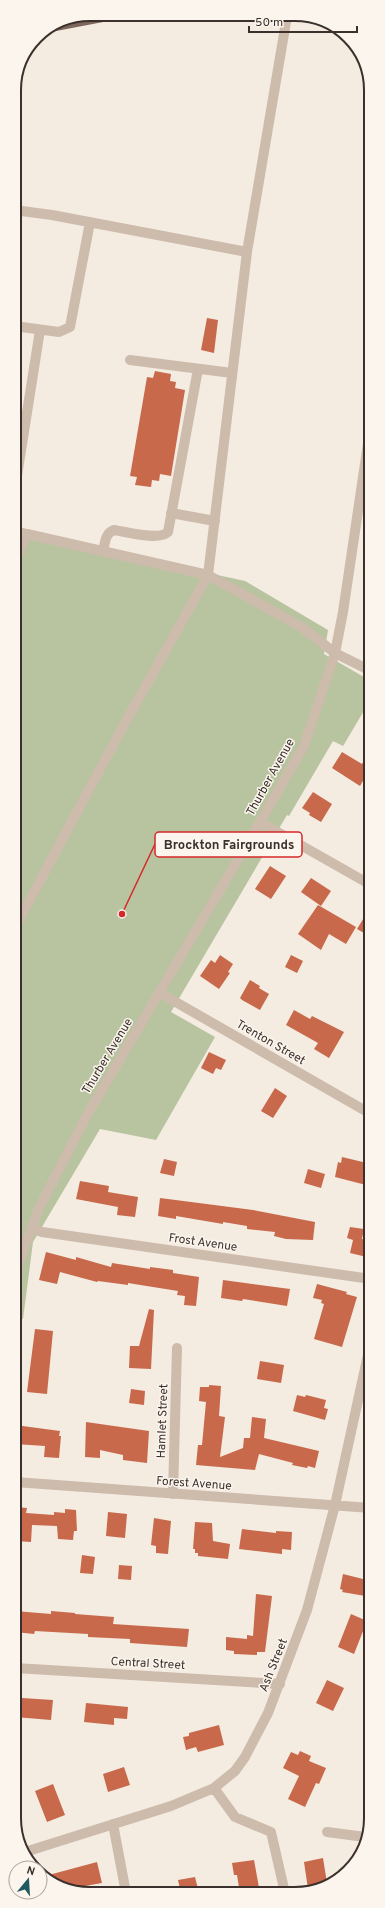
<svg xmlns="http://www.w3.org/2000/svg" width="385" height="1908" font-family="Overpass,sans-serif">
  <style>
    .green { fill: #b8c4a0 }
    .building { fill: #c8694b }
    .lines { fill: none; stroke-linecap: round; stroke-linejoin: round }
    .minor { stroke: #cdbbac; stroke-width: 10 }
    .major { stroke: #7d675c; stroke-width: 10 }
    .labels { text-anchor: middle; stroke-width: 3; stroke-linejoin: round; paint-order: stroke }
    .street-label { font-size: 12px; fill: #3b302b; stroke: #fbf5ee }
    .rim { fill: none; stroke: #3b302b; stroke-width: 2 }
    .leader { fill: none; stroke: #d62828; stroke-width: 1.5 }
    .callout-dot { fill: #d62828; stroke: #fbf5ee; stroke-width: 1.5 }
    .callout { fill: #fbf5ee; stroke: #d62828; stroke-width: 1.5 }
    .callout-label { font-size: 13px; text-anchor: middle; font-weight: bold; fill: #3b302b }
  </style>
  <rect width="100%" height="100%" fill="#f4ebe1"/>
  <path class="green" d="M14,531L245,581L328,630L324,654L371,681V699L343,746L333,741L289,816L287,815L171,1012L215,1037L156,1140L100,1129L33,1242L23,1319L14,1318Z"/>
  <path class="building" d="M207,318L218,320L214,353L201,350Z
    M155,371L171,374L170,381L176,382L175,388L185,390L171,476L160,474L159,481L152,480L151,487L135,485L137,477L130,476L147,377L153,378Z
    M371,749V783L364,779L360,786L332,768L342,752L362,764Z
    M313,792L332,804L321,822L309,815L310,813L302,808Z
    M270,866L286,876L271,899L255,889Z
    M311,878L331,891L321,906L301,892Z
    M318,905L356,927L346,944L329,934L321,950L298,934Z
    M371,906V937L357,929Z
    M220,955L233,964L228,972L230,973L219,989L200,976L211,960L215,963Z
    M291,955L303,961L297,973L285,967Z
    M250,980L260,986L259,988L269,994L260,1010L242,1000L240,998Z
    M294,1010L310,1019L312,1016L344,1032L329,1058L314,1049L318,1043L286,1025Z
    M209,1052L226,1060L221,1070L216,1068L213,1074L201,1068Z
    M275,1088L287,1096L273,1118L261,1111Z
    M342,1157L371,1164L366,1185L335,1177L338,1162L341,1163Z
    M164,1159L177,1162L174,1176L160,1173Z
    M308,1169L325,1174L321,1188L304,1183Z
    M80,1181L109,1186L108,1192L138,1197L135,1217L117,1215L118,1207L76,1199Z
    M160,1198L253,1210L315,1222L313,1240L286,1239L274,1236L275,1232L247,1229V1226L223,1222V1224L176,1216V1219L158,1216Z
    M350,1227L364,1229L362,1239L371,1241V1258L350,1253L353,1240L347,1238Z
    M46,1252L76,1260V1257L111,1267L112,1263L150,1269V1267L173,1270V1273L199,1277L196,1306L184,1305L185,1296L177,1295L178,1291L128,1283V1285L98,1281L97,1282L60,1272L57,1284L39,1280Z
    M223,1280L290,1289L287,1306L243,1299L242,1301L221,1298Z
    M317,1284L347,1292L346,1294L357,1297L342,1347L314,1339L324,1304L321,1303L322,1300L313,1298Z
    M149,1309L154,1310L151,1369L129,1368L130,1346H139Z
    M35,1329L53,1331L47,1394L27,1392Z
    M260,1361L284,1365L281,1383L257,1379Z
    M209,1385L221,1386L219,1416L225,1417L220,1457L243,1448L244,1438H250L252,1417L266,1419L264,1438L319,1451L315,1468L308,1466L307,1468L292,1465L293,1463L259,1454L255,1470L196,1465L198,1445H202L206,1402L199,1401L200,1387H209Z
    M131,1389L145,1391L144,1405L129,1403Z
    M297,1395L305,1397L306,1395L326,1400L324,1408L328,1409L325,1420L293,1411Z
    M86,1422L149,1431L147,1463L123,1460V1455L100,1450V1458L85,1457Z
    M15,1425L60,1431L59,1436H61L59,1458L44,1457L45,1446L15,1444Z
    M15,1507L27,1508L26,1513L54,1515V1512L65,1513V1509L76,1510L77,1531H74L73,1540L58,1539L57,1526L32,1525L31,1542L15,1541Z
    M108,1512L127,1514L125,1538L106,1536Z
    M154,1518L171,1521L168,1554L156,1553V1546L151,1545Z
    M195,1522L212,1523L213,1541L230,1544L228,1559L198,1556V1553H195V1549H193Z
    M242,1529L276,1533V1531L292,1532L291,1550L282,1549V1554L239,1549Z
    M82,1555L95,1557L93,1574L80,1573Z
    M119,1565L132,1566L131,1580L118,1579Z
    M343,1574L371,1581V1597L342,1592L343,1590L340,1589Z
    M256,1594L272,1596L265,1652H257V1655L234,1654V1651L226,1650V1637L247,1639V1635L253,1636Z
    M15,1611L51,1614V1611L75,1613V1614L114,1617L113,1624L189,1629L187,1647L130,1643V1639L88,1637V1634L35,1631L34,1634L15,1632Z
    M351,1614L367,1621L354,1654L338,1647Z
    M327,1680L344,1688L333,1711L316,1703Z
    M22,1698L53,1700L51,1720L15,1717V1699L22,1700Z
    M86,1703L128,1707L127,1719L114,1718V1725L84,1722Z
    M219,1725L224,1745L198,1752L196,1747L186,1750L183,1737L189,1736V1733Z
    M300,1751L311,1756L309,1761L326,1768L319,1784L316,1783L305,1807L288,1799L299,1776L283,1768L291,1752L298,1755Z
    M124,1767L130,1785L108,1792L103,1774Z
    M53,1784L65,1815L47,1822L35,1791Z
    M323,1858L327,1883L317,1887L308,1889L304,1862Z
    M254,1860L260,1893H240L237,1875H234L232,1863Z
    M97,1862L102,1883L68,1889L45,1876Z
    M195,1877L199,1893H181L178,1880Z"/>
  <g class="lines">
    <path class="minor" d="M14,210L52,215L247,252L208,575L303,628L335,653L371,671
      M247,252L287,16
      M14,326L59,332L70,327L90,222
      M130,360L232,373
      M14,495L40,330
      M171,513L215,521
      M14,531L27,534
      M103,552C105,543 105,533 114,530C127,532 159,541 168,532L198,369
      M14,563L27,534L208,575L120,732L14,929
      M260,822L371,885
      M160,993L371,1114
      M31,1228L42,1232L371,1279
      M14,1276L39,1208L87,1115L260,822L304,746L335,653L343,612L370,430
      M15,1482L371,1508
      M173,1494L177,1348
      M15,1668L280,1684
      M214,1788L235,1817L271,1832L285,1893
      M113,1824L126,1893
      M327,1832L365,1837
      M25,1852L171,1806L214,1788L235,1771L245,1757L268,1713L307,1610L335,1505L371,1341"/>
    <path class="major" d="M50,27L118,14"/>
  </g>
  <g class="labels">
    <g class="street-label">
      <text transform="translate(270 777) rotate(-61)" y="4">Thurber Avenue</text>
      <text transform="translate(271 1042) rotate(30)" y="4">Trenton Street</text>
      <text transform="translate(107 1056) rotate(-59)" y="4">Thurber Avenue</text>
      <text transform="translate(203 1242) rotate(8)" y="4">Frost Avenue</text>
      <text transform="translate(162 1421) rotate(-88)" y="4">Hamlet Street</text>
      <text transform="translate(194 1483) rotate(4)" y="4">Forest Avenue</text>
      <text transform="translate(148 1663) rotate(3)" y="4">Central Street</text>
      <text transform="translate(273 1665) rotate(-68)" y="4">Ash Street</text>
    </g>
  </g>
  <path d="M0 0H385V1908H0ZM90 21H295A69 69 0 0 1 364 90V1818A69 69 0 0 1 295 1887H90A69 69 0 0 1 21 1818V90A69 69 0 0 1 90 21Z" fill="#fbf5ee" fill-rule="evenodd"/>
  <path class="rim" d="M90 21H295A69 69 0 0 1 364 90V1818A69 69 0 0 1 295 1887H90A69 69 0 0 1 21 1818V90A69 69 0 0 1 90 21Z"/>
  <path class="leader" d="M122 914L155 844"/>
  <circle class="callout-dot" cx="122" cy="914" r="4"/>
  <rect class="callout" x="155" y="832" width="147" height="25" rx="4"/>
  <g class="callout-label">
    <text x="229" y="849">Brockton Fairgrounds</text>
  </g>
  <g transform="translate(28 1880) rotate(18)"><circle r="19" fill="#fbf5ee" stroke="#aea6a0"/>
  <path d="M0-3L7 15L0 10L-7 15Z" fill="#1f5a5e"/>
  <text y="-6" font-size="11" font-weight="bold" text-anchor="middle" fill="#3b302b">N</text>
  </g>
  <path d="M249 26v6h108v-6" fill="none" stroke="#3b302b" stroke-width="2"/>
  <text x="255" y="26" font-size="12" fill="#3b302b" stroke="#fbf5ee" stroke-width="3" paint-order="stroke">50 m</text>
</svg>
